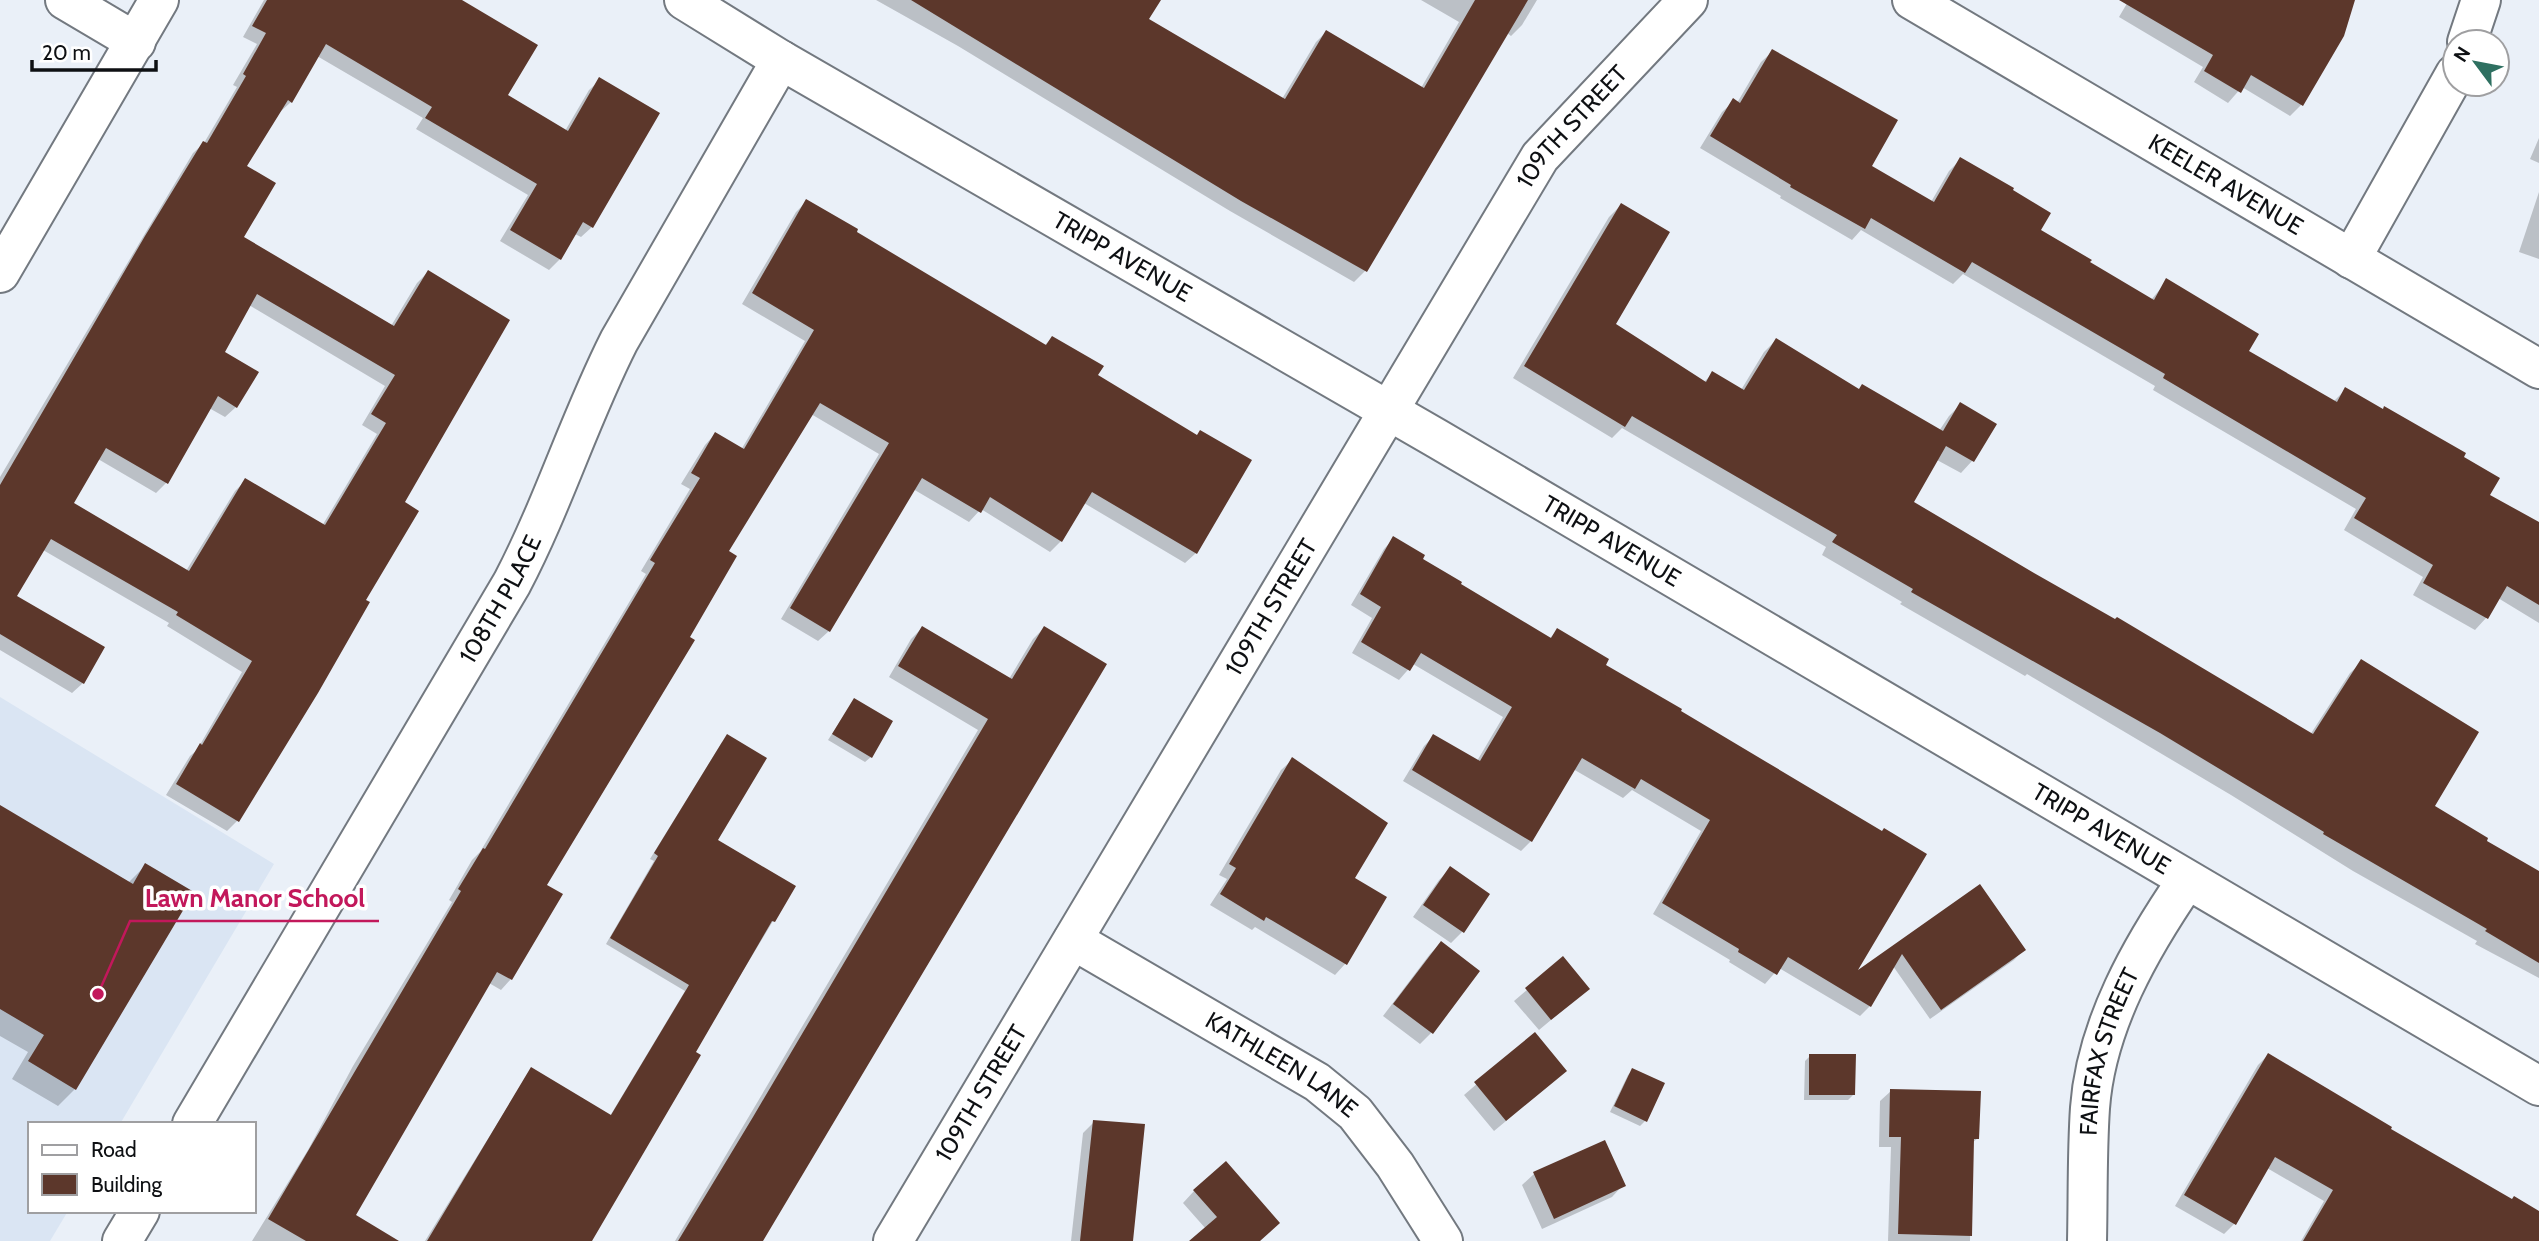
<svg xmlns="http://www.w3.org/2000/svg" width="2539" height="1241" font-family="Cabin,sans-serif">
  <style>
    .built { fill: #dae5f3 }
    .shadow { fill: #0003; fill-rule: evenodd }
    .building { fill: #5c372b; fill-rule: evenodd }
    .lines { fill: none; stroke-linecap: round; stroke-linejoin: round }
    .minor-casing { stroke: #737980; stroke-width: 42 }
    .minor { stroke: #fff; stroke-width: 38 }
    .labels { text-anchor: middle; stroke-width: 7; stroke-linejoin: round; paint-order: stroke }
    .street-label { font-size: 24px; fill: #0e1013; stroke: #fff }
    .leader { fill: none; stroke: #c2185b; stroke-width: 2.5 }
    .callout-dot { fill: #c2185b; stroke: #fff; stroke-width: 2.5 }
    .callout-label { font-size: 26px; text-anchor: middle; font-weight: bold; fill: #c2185b; stroke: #fff; stroke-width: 7; stroke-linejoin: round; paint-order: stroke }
  </style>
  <rect width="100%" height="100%" fill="#eaf0f8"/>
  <path class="built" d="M0,697L274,864L120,1124H30V1211H68L50,1241H0Z"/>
  <path class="shadow" d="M264,0H460L506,96L565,131L589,90L600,80L592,227L581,237L575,234L560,259L549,270L500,241L528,195L416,129L423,118L317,56L291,102L280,112L244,166L242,238L391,326L417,283L428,272L402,502L237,821L227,831L166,795L190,756L197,750L242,672L167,626L169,623L43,550L14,597L83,683L72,693L0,650V477L193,153L204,143L237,87L233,85L257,44L243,37ZM249,305L385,386L362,425L377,434L322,526L246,480L235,491L186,571L72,503L98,459L156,493L166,483L209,408L225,417L236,407L223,352Z
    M876,0H1159L1147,19L1282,99L1316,42L1326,32L1421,88L1459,22L1421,0H1537L1522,25L1511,36L1507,33L1365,271L1354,282L1230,211L958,46Z
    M2129,0H2353L2301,105L2290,116L2242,87L2228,103L2194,82L2203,67L2119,17Z
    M1773,51L1869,167L1931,202L1949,171L1961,159L2039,231L2088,263L2151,300L2167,281L2247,351L2333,402L2346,389L2461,457L2488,496L2539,523V623L2498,598L2486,618L2475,630L2413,595L2423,577L2344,530L2356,509L2153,390L2155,386L1963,274L1953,284L1861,230L1852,240L1780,198L1781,196L1700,148L1722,112L1734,101L1737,103L1761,62Z
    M2539,138V163L2530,159Z
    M2539,192V259L2519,252Z
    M807,201L854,233L1044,346L1052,338L1096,376L1196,553L1185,563L1084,503L1061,541L1050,552L981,509L969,522L913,489L829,631L818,641L781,619L879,454L811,414L727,552L545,886L511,979L501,990L489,983L353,1216L358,1241H252L308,1150L353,1066L452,902L449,900L472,860L480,852L646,574L641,571L690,489L681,484L705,445L715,434L741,450L805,341L742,304L796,212Z
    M1621,205L1613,324L1704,382L1713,373L1741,390L1764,352L1776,340L1858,390L1939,431L1949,416L1961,404L1995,424L1972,461L1961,473L1937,460L1912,503L2310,735L2350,673L2362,662L2433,807L2484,841L2539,873V978L2475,944L2477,941L2353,871L2231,795L2027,674L2025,676L1900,604L1902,602L1822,555L1826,547L1622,428L1612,438L1513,378L1609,217Z
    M1394,538L1458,585L1549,639L1558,630L1603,665L1853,976L1979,886L2024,949L2014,960L1930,1019L1893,966L1870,1006L1860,1016L1779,968L1765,984L1729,962L1730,960L1653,914L1701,831L1632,790L1623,798L1573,769L1531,841L1521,851L1403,781L1424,746L1434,736L1477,761L1503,717L1413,664L1399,680L1352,653L1372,618L1351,605L1384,549Z
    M922,628L1009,679L1033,639L1044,628L761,1241H675L978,730L889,677L911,639Z
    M854,700L871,757L865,762L828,740Z
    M722,742L716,840L773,921L694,1052L590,1241H425L531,1069L610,1116L685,991L606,944L654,861L650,859Z
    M1292,760L1352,879L1385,898L1345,964L1335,975L1255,927L1252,930L1210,905L1227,879L1219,875L1281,770Z
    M0,807L129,882L146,865L75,1089L58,1106L12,1079L28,1052L0,1036Z
    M1450,869L1462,932L1451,943L1413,917L1439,880Z
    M1441,943L1478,971L1431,1033L1420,1044L1383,1016L1430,954Z
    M1563,959L1588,989L1539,1030L1514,1001Z
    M1534,1035L1553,1082L1494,1131L1464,1095Z
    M2268,1055L2388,1129L2511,1201L2539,1213V1241H2301L2324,1201L2267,1168L2234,1224L2224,1234L2175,1206L2258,1065Z
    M1810,1056L1853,1095L1848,1100H1804L1805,1061Z
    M1633,1070L1645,1121L1640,1126L1610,1112L1628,1075Z
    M1891,1091L1978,1138L1972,1143L1970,1241H1888L1891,1147H1879L1880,1101Z
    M1094,1122L1131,1241H1071L1083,1133Z
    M1604,1142L1623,1185L1612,1197L1542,1229L1522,1185L1534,1174Z
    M1194,1191L1259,1241H1192L1206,1229L1183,1203Z"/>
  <path class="building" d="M267,0H462L538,45L508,95L568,131L599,77L660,113L593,228L583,222L561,260L510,230L537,184L425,118L432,107L326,44L292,103L288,100L247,166L276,183L244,237L394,326L428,270L510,320L405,502L419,511L366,600L370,602L318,693L239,822L176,784L200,743L202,745L252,661L176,615L178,612L51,539L17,596L105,647L84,684L0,634V485L145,236L203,141L207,143L246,76L243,74L266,33L252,26ZM257,294L395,375L371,414L386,423L325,525L245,478L189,571L74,503L106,448L168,484L218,396L237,408L259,372L225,352Z
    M911,0H1161L1149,19L1285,99L1326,30L1424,88L1475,0H1528L1367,272L1241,201Z
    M2119,0H2355L2344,36L2303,106L2251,75L2241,93L2204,71L2213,55Z
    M1772,49L1898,120L1872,166L1934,202L1960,157L2014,188L2013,190L2051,213L2041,230L2092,260L2090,262L2154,300L2166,278L2259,334L2249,351L2337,402L2345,387L2383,409L2384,406L2466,453L2464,457L2500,478L2490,495L2539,522V605L2507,586L2488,619L2423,583L2433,565L2354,518L2366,498L2163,378L2165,374L1972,262L1965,273L1871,218L1865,229L1790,187L1791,185L1710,136L1733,98L1740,103Z
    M806,199L858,229L857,232L1046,345L1052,336L1104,366L1098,375L1197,435L1200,430L1252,460L1197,554L1092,492L1062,542L990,497L981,513L922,478L830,632L790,608L889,443L820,403L729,551L737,556L690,637L695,640L547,885L563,894L512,980L497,972L356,1215L399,1241H306L268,1219L461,891L458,889L483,848L485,849L655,563L650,560L700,478L691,473L715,432L744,449L814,330L752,293Z
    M1621,203L1670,232L1616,324L1706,382L1712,371L1744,390L1776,338L1859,389L1862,384L1943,431L1960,402L1997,424L1974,462L1946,446L1914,502L2034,573L2115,619L2117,617L2313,734L2361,659L2479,732L2435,806L2488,838L2487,841L2539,871V963L2485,931L2487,929L2323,834L2324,832L2160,733L1911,592L1913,589L1832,542L1837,535L1632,416L1625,427L1524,366Z
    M1393,536L1425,555L1423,559L1462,582L1461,584L1551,638L1557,628L1609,659L1606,665L1682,709L1681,711L1882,831L1884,828L1927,854L1858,970L1980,884L2026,950L1941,1010L1902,954L1871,1007L1788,957L1777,975L1738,952L1739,949L1662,903L1710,820L1641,779L1635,789L1582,758L1532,842L1412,770L1433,734L1480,761L1512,707L1421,653L1410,671L1361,642L1381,607L1360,594Z
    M922,626L1012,679L1044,626L1107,664L763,1241H678L753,1117L988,719L898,666Z
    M854,698L893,721L872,758L832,734Z
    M727,734L767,758L718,840L796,886L775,922L772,921L696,1052L701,1055L592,1241H427L531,1067L611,1115L689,985L610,938L658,856L654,853Z
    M1292,757L1388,823L1355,878L1387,897L1347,965L1266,917L1264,921L1220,894L1236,868L1229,864Z
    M0,805L133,884L145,863L194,892L76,1090L28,1061L44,1035L0,1009Z
    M1450,866L1490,894L1464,933L1423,905Z
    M1441,941L1480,971L1433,1034L1393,1004Z
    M1563,956L1590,989L1551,1020L1525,988Z
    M1535,1032L1567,1071L1506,1121L1474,1082Z
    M2268,1053L2392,1127L2391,1129L2512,1199L2514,1196L2539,1211V1241H2303L2333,1190L2275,1157L2236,1225L2184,1195Z
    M1809,1054H1856L1855,1095H1809Z
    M1632,1068L1665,1083L1647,1122L1614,1106Z
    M1890,1089L1981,1091L1979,1139H1974L1972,1236L1898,1234L1901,1137H1889Z
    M1093,1120L1145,1124L1133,1241H1080Z
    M1605,1140L1626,1186L1554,1219L1533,1172Z
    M1226,1161L1280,1223L1260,1241H1189L1217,1217L1193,1190Z"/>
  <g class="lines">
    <g class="minor-casing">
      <g id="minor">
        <path d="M65,0L136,42"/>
        <path id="s1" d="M684,0L781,60L1436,438L2539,1086"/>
        <path id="s2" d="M1912,0L2539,369"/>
        <path d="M2467,42L2481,0"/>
        <path d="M2351,259L2455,74"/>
        <path d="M0,273L159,0"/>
        <path id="s3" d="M1073,940L1317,1082L1355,1113L1395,1165L1443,1241"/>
        <path id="s4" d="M192,1124L512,583C553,505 579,420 619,341L781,60"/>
        <path d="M122,1241L140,1211"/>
        <path id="s5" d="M893,1241L1540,157L1688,0"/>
        <path id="s6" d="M2087,1241C2088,1197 2087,1152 2090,1108C2096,1025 2141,947 2187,880"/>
      </g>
    </g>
    <use href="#minor" class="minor"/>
  </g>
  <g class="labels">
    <g class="street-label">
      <text dy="8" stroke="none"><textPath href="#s5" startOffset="1306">109TH STREET</textPath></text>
      <text dy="8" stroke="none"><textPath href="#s2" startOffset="364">KEELER AVENUE</textPath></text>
      <text dy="8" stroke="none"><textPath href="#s1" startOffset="508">TRIPP AVENUE</textPath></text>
      <text dy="8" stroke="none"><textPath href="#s1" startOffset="1074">TRIPP AVENUE</textPath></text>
      <text dy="8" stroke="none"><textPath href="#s4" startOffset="609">108TH PLACE</textPath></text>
      <text dy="8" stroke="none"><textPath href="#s5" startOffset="738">109TH STREET</textPath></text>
      <text dy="8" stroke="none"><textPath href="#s1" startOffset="1642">TRIPP AVENUE</textPath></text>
      <text dy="8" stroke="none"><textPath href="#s6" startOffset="192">FAIRFAX STREET</textPath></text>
      <text dy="8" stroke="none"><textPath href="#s3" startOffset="243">KATHLEEN LANE</textPath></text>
      <text dy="8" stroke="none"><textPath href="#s5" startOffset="172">109TH STREET</textPath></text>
    </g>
  </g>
  <path class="leader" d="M98 994L130 921H379"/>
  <circle class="callout-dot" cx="98" cy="994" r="7"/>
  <g class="callout-label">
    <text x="255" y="907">Lawn Manor School</text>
  </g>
  <rect x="28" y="1122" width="228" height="91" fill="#ffffff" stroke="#9f9fa1" stroke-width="2"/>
  <rect x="42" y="1145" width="35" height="10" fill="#ffffff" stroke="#9f9fa1" stroke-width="2"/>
  <text x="91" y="1157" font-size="21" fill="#0e1013">Road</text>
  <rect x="42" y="1174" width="35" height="21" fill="#5c372b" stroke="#9f9fa1" stroke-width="2"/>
  <text x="91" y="1192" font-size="21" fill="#0e1013">Building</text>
  <g transform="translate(2476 63) rotate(302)"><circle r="33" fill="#ffffff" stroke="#9f9fa1" stroke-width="2"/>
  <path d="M0-5L12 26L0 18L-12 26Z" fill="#2e7061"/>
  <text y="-10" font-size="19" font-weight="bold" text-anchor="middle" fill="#0e1013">N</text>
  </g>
  <path d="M32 60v10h124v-10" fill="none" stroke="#0e1013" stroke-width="3.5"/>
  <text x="42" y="60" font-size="21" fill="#0e1013" stroke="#ffffff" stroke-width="5" paint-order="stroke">20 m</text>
</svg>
